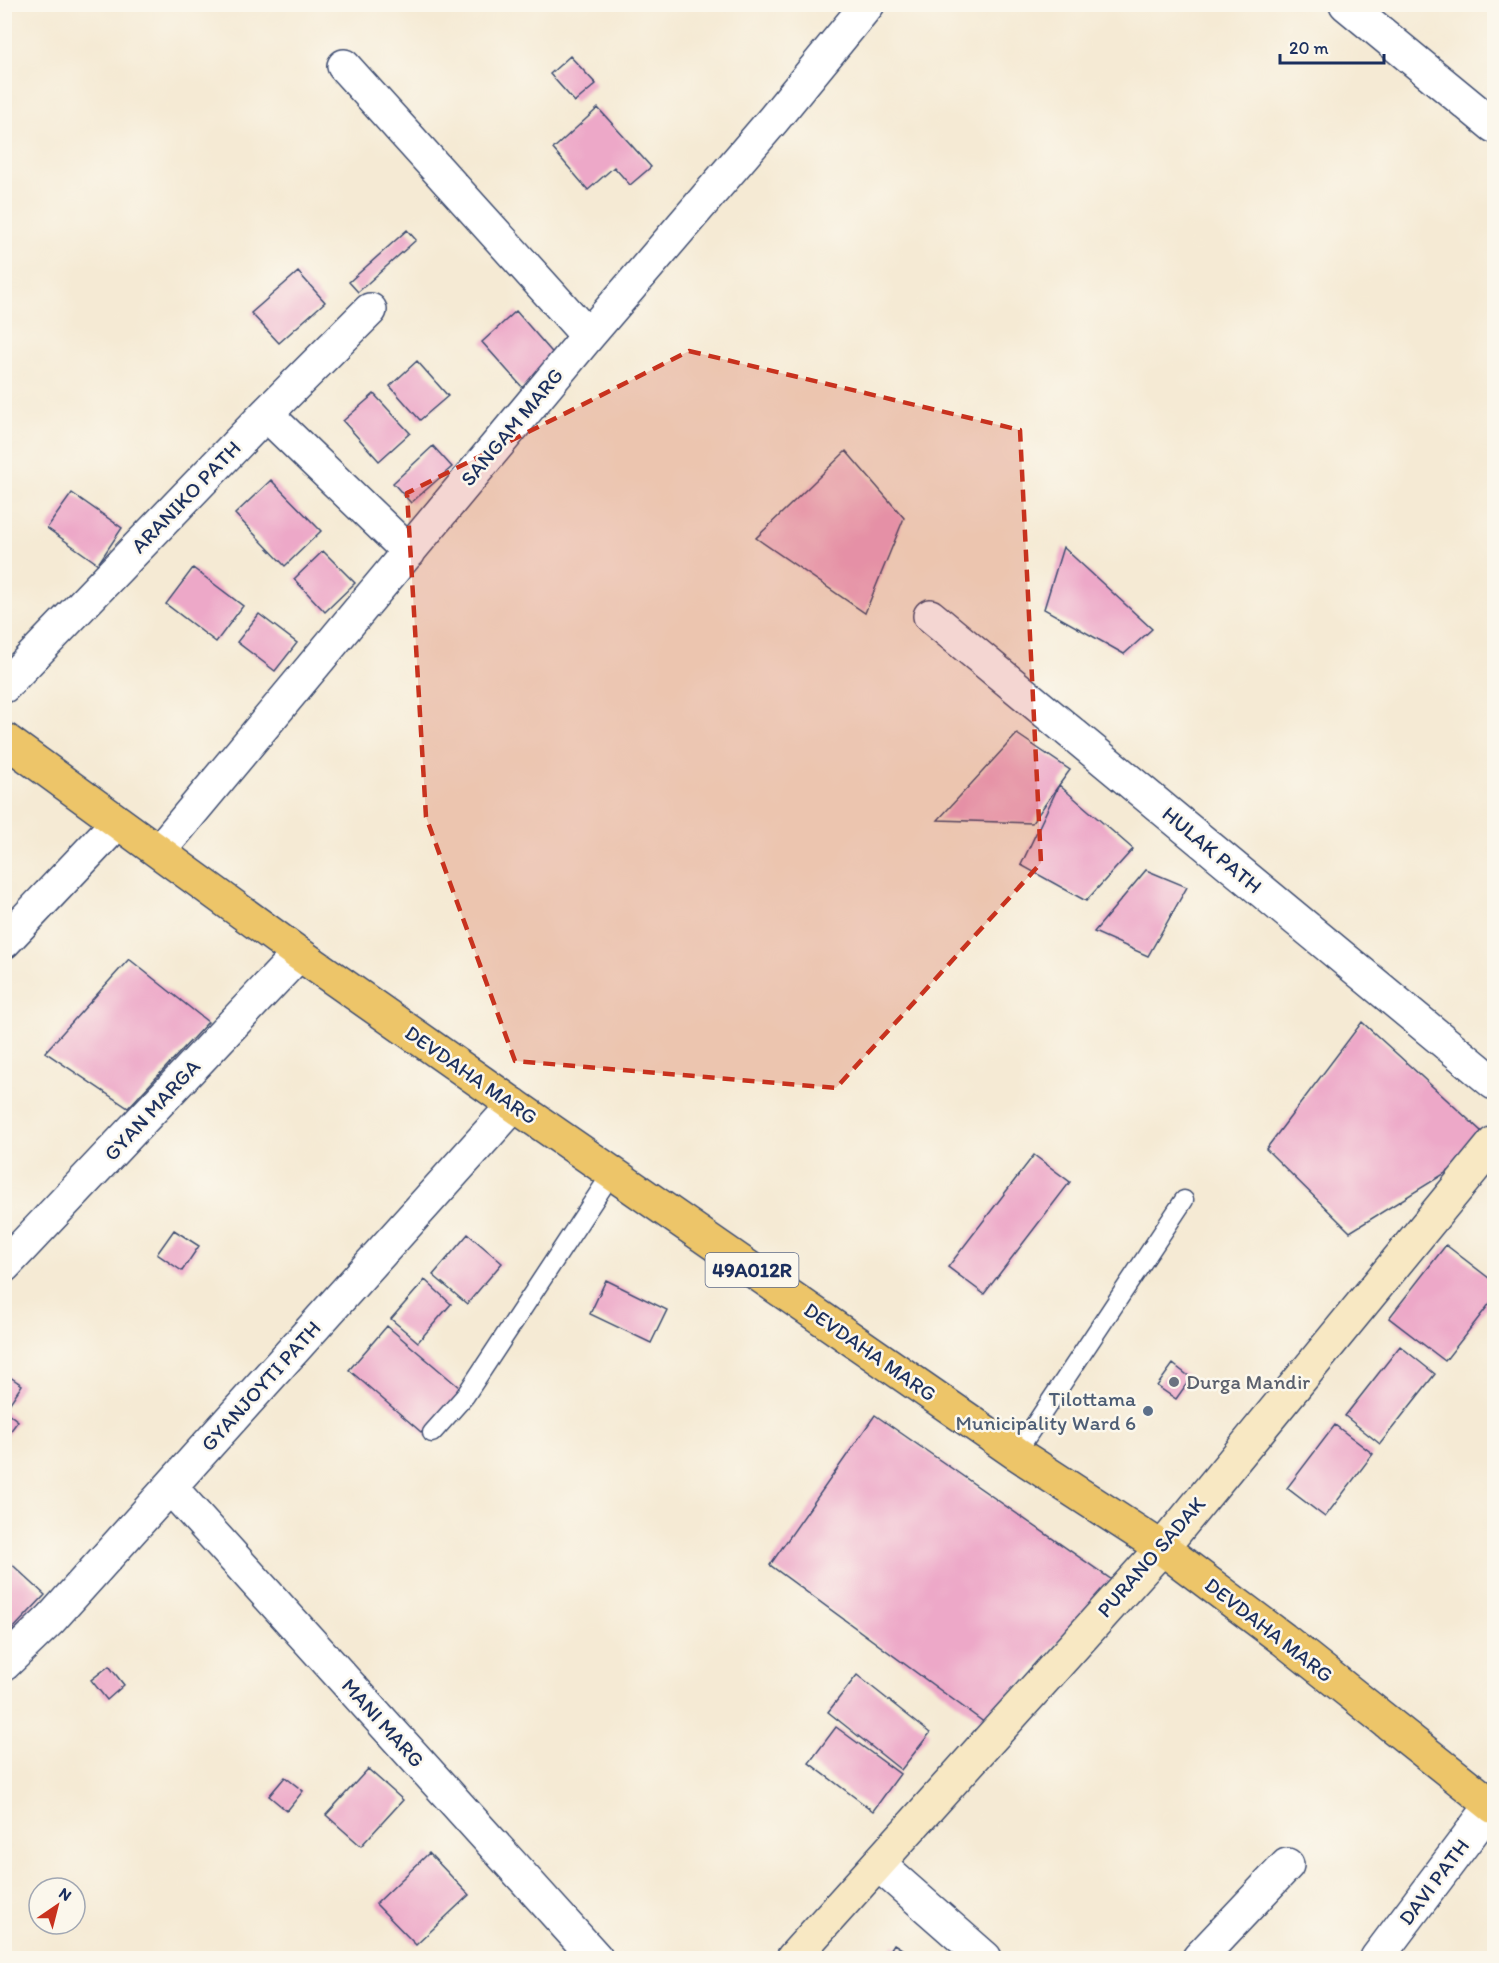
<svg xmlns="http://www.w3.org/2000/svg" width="1499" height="1963" font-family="Itim,sans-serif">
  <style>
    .building { fill: #eda8c8 }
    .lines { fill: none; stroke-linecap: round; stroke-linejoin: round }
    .lane-casing { stroke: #3c4b70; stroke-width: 21 }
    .street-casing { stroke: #3c4b70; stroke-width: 36 }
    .secondary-casing { stroke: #3c4b70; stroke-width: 36 }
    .primary-casing { stroke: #3c4b70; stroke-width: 36 }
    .lane { stroke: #fff; stroke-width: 18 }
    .street { stroke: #fff; stroke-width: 33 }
    .secondary { stroke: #f8e8c3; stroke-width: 33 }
    .primary { stroke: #edc569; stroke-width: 33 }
    .marked { fill: #c8321e; fill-opacity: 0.2; stroke: #c8321e; stroke-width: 4.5; stroke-dasharray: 12 8; stroke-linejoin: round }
    .worship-dot { fill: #6b7280; stroke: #fbf7ec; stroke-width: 2 }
    .service-dot { fill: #5c6f8a; stroke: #fbf7ec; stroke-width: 2 }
    .labels { text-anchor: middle; stroke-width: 5; stroke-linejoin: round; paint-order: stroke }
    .shield { fill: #fbf7ec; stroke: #5e6b89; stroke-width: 1.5 }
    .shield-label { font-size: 20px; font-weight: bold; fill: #1b2f5e }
    .street-label { font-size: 21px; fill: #1b2f5e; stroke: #fbf7ec }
    .worship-label { font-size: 21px; fill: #5b616d; stroke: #fbf7ec; text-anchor: start }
    .service-label { font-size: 21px; fill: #4e5e75; stroke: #fbf7ec; text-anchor: end }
  </style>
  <rect width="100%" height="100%" fill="#fbf7ec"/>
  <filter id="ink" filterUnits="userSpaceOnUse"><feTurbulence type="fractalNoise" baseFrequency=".0167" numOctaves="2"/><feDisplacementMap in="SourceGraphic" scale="12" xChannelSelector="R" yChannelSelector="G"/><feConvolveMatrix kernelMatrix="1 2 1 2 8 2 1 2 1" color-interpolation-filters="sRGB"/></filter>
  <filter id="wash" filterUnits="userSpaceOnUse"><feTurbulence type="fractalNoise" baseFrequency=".008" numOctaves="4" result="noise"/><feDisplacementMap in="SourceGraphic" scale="24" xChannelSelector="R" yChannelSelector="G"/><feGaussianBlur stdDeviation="1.35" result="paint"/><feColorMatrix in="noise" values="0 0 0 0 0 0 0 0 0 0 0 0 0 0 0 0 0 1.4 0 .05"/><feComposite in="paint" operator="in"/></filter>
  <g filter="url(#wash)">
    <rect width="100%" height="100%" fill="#f5ead4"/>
    <g id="blocks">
      <path class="building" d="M570,56L596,84L575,102L550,74Z
        M598,108L651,167L630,185L614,167L588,190L553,149Z
        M407,230L416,240L358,292L349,282Z
        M298,272L325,302L279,343L251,313Z
        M516,311L557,358L523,388L482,342Z
        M417,361L448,396L420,420L390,386Z
        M374,394L410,433L379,461L343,421Z
        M433,446L452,467L411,503L393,483Z
        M846,451L904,518L865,613L756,538Z
        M271,480L321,531L285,566L235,514Z
        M72,493L122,528L98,564L47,528Z
        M1063,547L1152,629L1124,654L1044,609Z
        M323,551L355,583L325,612L294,579Z
        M193,568L243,606L216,642L166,604Z
        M259,614L297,643L275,671L237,642Z
        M1017,734L1070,770L1059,785L1133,849L1086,901L1021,865L1059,785L1032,823L938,820Z
        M1146,870L1187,887L1148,956L1094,932Z
        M129,959L208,1022L128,1108L45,1052Z
        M1362,1022L1494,1143L1350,1232L1266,1149Z
        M1034,1155L1070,1182L984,1294L948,1267Z
        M174,1230L199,1246L182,1271L157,1254Z
        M468,1234L502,1263L467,1304L433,1275Z
        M1446,1245L1494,1282V1298L1445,1361L1389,1318Z
        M425,1280L451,1304L418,1342L391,1319Z
        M606,1280L667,1310L651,1343L590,1314Z
        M387,1326L466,1393L428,1438L349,1370Z
        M1400,1346L1435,1374L1380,1444L1345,1416Z
        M1173,1364L1191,1378L1176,1399L1157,1386Z
        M4,1373L22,1385L10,1403L4,1399Z
        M4,1410L18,1421L4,1440Z
        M875,1415L1112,1580L985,1723L770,1565Z
        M1335,1425L1373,1454L1325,1517L1287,1488Z
        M4,1557L45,1595L10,1632L4,1627Z
        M109,1666L124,1685L107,1700L91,1680Z
        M857,1675L930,1733L901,1770L828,1712Z
        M836,1727L900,1774L873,1811L809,1763Z
        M368,1769L403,1800L361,1846L326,1815Z
        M285,1777L303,1791L287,1811L269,1796Z
        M429,1853L469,1895L416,1945L376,1904Z
        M894,1944L916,1958H885Z"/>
    </g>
  </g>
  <g filter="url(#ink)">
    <use href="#blocks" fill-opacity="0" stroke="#3c4b70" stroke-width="1.5"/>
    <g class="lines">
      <g class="lane-casing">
        <path id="lane" d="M432,1433L465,1396L612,1173
          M1016,1453L1184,1200"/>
      </g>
      <g class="street-casing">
        <path id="street" d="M1346,4L1494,126
          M344,66L588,336
          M266,414L409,552
          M930,616L1494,1083
          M4,686L266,414L370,310
          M159,851L588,336L773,120L868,4
          M4,942L117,823
          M4,1266L299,954
          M170,1487L596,1958
          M4,1664L51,1619L514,1105
          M878,1864L985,1958
          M1199,1958L1287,1865
          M1377,1958L1492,1805"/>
      </g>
      <g class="secondary-casing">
        <path id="secondary" d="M793,1958L1162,1548L1494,1143"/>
      </g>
      <g class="primary-casing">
        <path id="primary" d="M4,739L299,954L514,1105L1016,1453L1162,1548L1283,1639L1494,1807"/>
      </g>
      <use href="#lane" class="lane"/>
      <use href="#street" class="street"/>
      <use href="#secondary" class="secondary"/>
      <use href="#primary" class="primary"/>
    </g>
  </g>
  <path class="marked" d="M689,351L1020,430L1041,863L836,1088L515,1061L426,817L407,493Z"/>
  <circle class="worship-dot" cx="1174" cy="1382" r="6"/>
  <circle class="service-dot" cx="1148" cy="1411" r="6"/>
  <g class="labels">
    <rect class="shield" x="705.5" y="1253" width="93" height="34" rx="4.5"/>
    <g class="shield-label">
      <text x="752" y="1277">49A012R</text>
    </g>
    <g class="street-label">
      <text transform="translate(512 427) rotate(-50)" y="7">SANGAM MARG</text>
      <text transform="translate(186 497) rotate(-46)" y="7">ARANIKO PATH</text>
      <text transform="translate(1212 850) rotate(40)" y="7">HULAK PATH</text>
      <text transform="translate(471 1075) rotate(35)" y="7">DEVDAHA MARG</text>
      <text transform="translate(152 1110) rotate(-47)" y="7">GYAN MARGA</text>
      <text transform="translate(870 1352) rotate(35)" y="7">DEVDAHA MARG</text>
      <text transform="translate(261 1386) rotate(-48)" y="7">GYANJOYTI PATH</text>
      <text transform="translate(1151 1557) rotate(-49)" y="7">PURANO SADAK</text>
      <text transform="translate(1269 1630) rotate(38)" y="7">DEVDAHA MARG</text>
      <text transform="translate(383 1723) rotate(48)" y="7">MANI MARG</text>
      <text transform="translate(1434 1882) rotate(-53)" y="7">DAVI PATH</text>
    </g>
    <g class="worship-label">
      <text x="1186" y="1389">Durga Mandir</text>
    </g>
    <g class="service-label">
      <text x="1136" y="1406">Tilottama<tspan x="1136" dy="24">Municipality Ward 6</tspan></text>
    </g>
  </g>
  <rect width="1499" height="1963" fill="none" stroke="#fbf7ec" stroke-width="24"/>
  <g transform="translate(57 1906) rotate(35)"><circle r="28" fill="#fbf7ec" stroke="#a1a7b3" stroke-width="1.5"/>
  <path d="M0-4.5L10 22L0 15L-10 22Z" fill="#c8321e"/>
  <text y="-9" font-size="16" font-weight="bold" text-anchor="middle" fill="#1b2f5e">N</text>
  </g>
  <path d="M1280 54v9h104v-9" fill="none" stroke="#1b2f5e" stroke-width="3"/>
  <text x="1289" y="54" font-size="18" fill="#1b2f5e" stroke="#fbf7ec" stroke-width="4.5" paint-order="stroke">20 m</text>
</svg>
